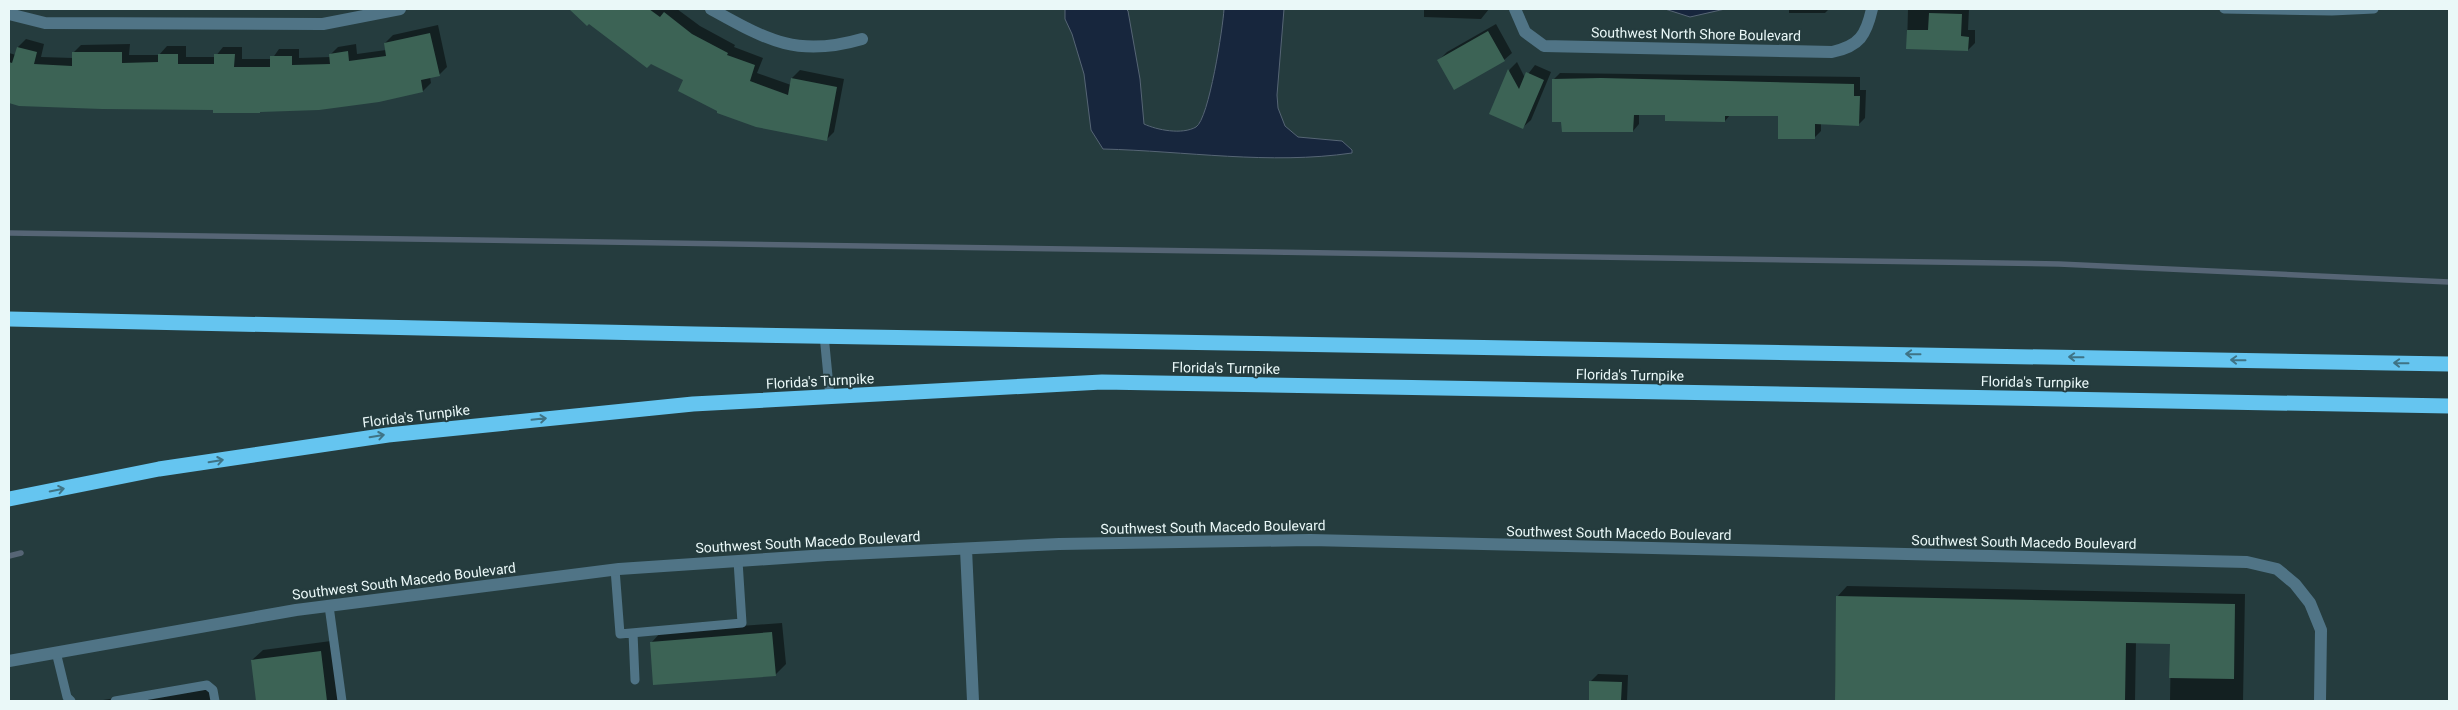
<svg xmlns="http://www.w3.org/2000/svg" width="2458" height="710" font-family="Roboto,sans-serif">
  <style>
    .water { fill: #17263d; stroke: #566575 }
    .shadow { fill: #0007 }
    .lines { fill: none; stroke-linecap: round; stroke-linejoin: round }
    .stream { stroke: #566575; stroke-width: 5.5 }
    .building { fill: #3c6355 }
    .lane { stroke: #507486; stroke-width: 9 }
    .street { stroke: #507486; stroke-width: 12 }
    .highway { stroke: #65c5f0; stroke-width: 15 }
    .oneway { stroke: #3f7385 }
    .labels { text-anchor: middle; stroke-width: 4; stroke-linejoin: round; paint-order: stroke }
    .street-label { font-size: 14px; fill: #eaf8f8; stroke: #253c3e }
  </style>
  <rect width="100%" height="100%" fill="#253c3e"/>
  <path class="water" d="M1065,9H1126L1128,11L1140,79L1144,124C1157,130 1182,135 1196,127C1209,119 1223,27 1224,9H1284L1277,95L1278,108L1285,126L1298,137L1342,141L1352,150V153C1270,165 1185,151 1103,149L1091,130L1084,74L1072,34L1065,19Z
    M1665,9H1725L1690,17Z"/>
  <path class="shadow" d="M576,9H677L700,26L735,45L734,47L763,58L757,73L791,85L792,78L800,70L844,79L834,132L826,140L719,110L685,79L589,23L587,24Z
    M1424,9H1489L1481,19L1424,17Z
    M1789,9H1829L1825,13H1789Z
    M1908,9H1969L1968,30H1975V43L1968,50L1907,48Z
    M1496,24L1512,53L1504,60H1439L1447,52Z
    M438,25L447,67L439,75L430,77L431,83L423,91L214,109L19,104L9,102V53L16,55L18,47L26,39L44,44L41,57L73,58V53L81,45L130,44L129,55H159L167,46H186V57H215L223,47H242V59H272L279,49H299V58L330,57V55L338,47L356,44L357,54L386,50L385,43L393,35Z
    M1517,62L1525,78L1535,65L1551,72L1531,120L1523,127L1490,113L1510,69Z
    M1560,73L1860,77V90H1866L1865,118L1858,125L1821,123V131L1814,138L1779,115H1730L1725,121L1666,114H1639V124L1633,131L1554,79Z
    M1847,586L2245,594L2243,701H2170L2171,642H2136L2135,701H1835L1837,597Z
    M782,623L786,664L775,675L651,643L661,632Z
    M331,641L338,701H257L252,660L263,650Z
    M1598,674L1628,675L1627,701H1591V681Z
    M209,683L212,701H97Z"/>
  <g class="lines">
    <path class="stream" d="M9,233L2059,264L2449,282
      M9,556L21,553"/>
  </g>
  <path class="building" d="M569,9H649L660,17L664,12L692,34L728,53L727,55L755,65L750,81L788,95L791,78L837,87L827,141L756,127L717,113V111L678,91L683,80L651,64L647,68L589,24L587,26Z
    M1929,13L1962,14L1961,36L1969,37L1968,51L1906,49L1907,30H1928Z
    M1488,31L1505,61L1454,90L1437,60Z
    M430,33L440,76L421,80L423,92L379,102L319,110L260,112V113H213V110L102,109L19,106L9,103V62L12,63L17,47L37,52L34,64L72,66V52H122V63L158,62V54H178V64H214V54H235L234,67H270V56H292V65L330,64L329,54L348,51L349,61L386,56L384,43Z
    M1508,69L1519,89L1526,72L1544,80L1523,129L1489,114Z
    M1601,78L1854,84V96H1860L1859,126L1815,124V139H1778V116H1725V122L1665,121V115H1634L1633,132H1562L1561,122H1552V79Z
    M1836,596L2235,604L2234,679L2169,678L2170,644L2126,643L2125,701H1835Z
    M772,632L776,676L653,685L650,642Z
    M321,651L327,701H256L251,660Z
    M1589,681L1622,682L1621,701H1589Z"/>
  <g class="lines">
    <path class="lane" d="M2224,9L2332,11L2374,9
      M824,335L830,397
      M615,569L620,634L742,623L738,561
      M329,606L342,701
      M633,633L635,680
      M56,652L67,697L71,701
      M115,701L207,685L213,690L215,701"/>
    <path class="street" d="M711,9C767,40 797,58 862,39
      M1515,9L1525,32L1544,46L1832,52C1860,46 1866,35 1872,9
      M9,14L45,23L323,24L400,9
      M966,549L973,701
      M9,661L296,610L619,569L827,555L1059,544L1310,540L2247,562L2277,569L2295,584L2310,603L2321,630L2320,701"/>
    <path class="highway" d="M9,319L695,334L2449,364
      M9,499L159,469L388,435L693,404L1102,382L2449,406"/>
  </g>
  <defs><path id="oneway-shaft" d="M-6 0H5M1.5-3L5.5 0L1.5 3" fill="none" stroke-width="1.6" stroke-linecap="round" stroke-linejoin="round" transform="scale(1.25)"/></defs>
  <g class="oneway">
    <use href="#oneway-shaft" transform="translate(1913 354) rotate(-179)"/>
    <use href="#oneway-shaft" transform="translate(2076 357) rotate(-179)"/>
    <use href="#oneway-shaft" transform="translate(2238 360) rotate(-179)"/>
    <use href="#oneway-shaft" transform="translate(2401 363) rotate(-179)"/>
    <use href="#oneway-shaft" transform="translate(539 419) rotate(-6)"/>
    <use href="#oneway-shaft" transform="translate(377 436) rotate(-9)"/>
    <use href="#oneway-shaft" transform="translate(216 461) rotate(-9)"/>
    <use href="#oneway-shaft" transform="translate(57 490) rotate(-11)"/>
  </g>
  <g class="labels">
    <g class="street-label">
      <text transform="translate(1696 34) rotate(1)" y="5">Southwest North Shore Boulevard</text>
      <text transform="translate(1226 368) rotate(1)" y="5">Florida's Turnpike</text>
      <text transform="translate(1630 375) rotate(1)" y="5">Florida's Turnpike</text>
      <text transform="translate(820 381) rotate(-3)" y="5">Florida's Turnpike</text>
      <text transform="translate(2035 382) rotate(1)" y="5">Florida's Turnpike</text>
      <text transform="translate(416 416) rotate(-7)" y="5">Florida's Turnpike</text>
      <text transform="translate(1213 527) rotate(-1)" y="5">Southwest South Macedo Boulevard</text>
      <text transform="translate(1619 533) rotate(1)" y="5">Southwest South Macedo Boulevard</text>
      <text transform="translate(808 542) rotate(-3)" y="5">Southwest South Macedo Boulevard</text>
      <text transform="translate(2024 542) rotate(1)" y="5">Southwest South Macedo Boulevard</text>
      <text transform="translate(404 581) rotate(-7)" y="5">Southwest South Macedo Boulevard</text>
    </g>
  </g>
  <rect width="2458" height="710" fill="none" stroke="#eaf8f8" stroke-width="20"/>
</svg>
